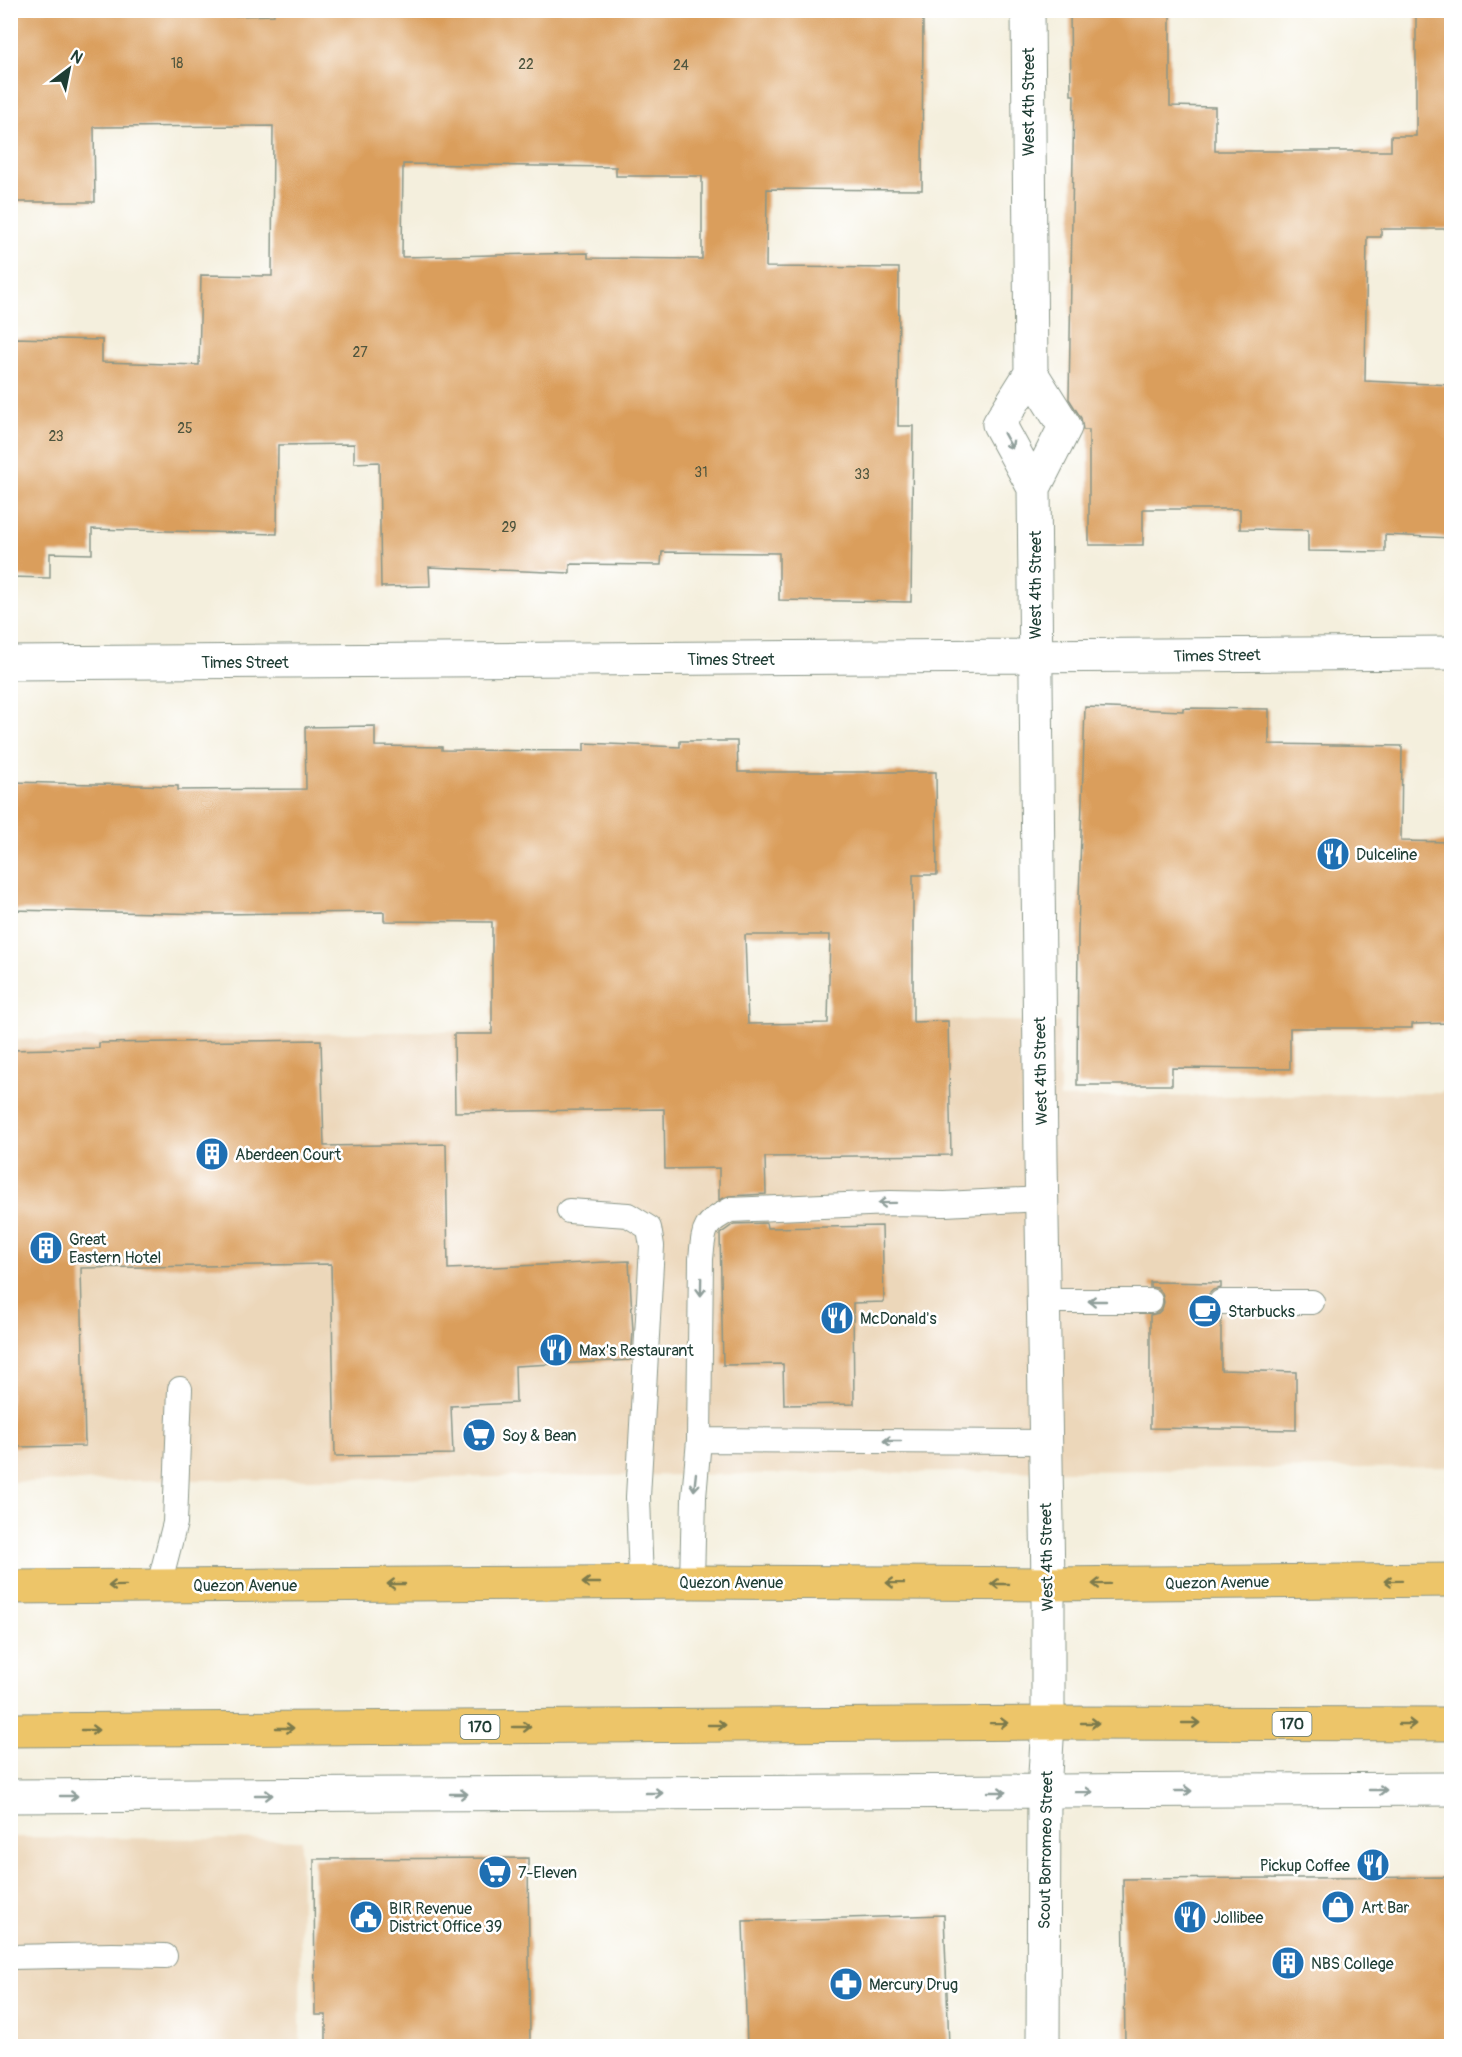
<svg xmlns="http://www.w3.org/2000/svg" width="1462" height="2057" font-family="Pangolin,sans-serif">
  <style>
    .built { fill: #ecd7ba }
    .building { fill: #da9e5c; fill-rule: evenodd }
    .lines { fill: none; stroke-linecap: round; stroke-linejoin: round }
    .service-casing { stroke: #8a9688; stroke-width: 26 }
    .minor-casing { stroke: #8a9688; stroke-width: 35 }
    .tertiary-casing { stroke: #8a9688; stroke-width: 35 }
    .primary-casing { stroke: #8a9688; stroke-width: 35 }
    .service { stroke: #fff; stroke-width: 24 }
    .minor { stroke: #fff; stroke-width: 33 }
    .tertiary { stroke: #fff; stroke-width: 33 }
    .primary { stroke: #edc569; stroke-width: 33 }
    .oneway { stroke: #8f9e9a }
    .oneway2 { stroke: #7c7a4c }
    .labels { text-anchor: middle; stroke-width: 5; stroke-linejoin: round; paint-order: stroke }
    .number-label { font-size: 14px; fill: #4e553e }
    .shield { fill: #fff; stroke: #627771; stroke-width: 1.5 }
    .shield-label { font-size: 15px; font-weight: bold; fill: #1f3d34 }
    .street-label { font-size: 16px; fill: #1f3d34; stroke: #fff }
    .poi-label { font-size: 16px; fill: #1f3d34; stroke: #fff; text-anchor: start }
  </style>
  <rect width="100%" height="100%" fill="#fff"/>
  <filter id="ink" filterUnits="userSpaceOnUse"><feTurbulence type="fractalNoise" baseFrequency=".0167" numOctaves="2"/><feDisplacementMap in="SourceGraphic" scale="12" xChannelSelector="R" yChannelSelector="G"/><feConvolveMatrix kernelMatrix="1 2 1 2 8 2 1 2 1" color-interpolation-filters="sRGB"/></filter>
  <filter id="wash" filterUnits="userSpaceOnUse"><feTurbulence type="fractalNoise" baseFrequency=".008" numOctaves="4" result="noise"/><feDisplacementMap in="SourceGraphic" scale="24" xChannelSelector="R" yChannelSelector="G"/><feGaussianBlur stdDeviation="1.35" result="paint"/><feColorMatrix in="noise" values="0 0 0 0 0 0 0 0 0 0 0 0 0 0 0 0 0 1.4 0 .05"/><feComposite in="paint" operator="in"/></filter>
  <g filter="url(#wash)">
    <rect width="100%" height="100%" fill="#f4efdd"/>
    <path class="built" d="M959,1020L1060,1022V1098L1440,1093L1451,1085V1467L11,1482L10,1040Z
      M11,1837L301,1840L300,2046H11Z"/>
    <g id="blocks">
      <path class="building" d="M10,10H201V17L274,15V10H923L922,190L767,189L766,267L899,268L898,426H913L911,602L779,600V553L662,552L661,565L570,564V573L429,567L430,586L381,587L379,462L354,463V444L278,445L277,534L92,529V554L50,553V578L10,577V351H13V338L102,340V362L199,365L201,275L272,276L273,126L94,127L95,202H10ZM403,164L616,167V176H702V259L588,258V253L402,257Z
        M1070,10H1170V106L1215,107V151H1391V136H1416V10H1452V229H1381V237H1367L1365,381L1452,385V538L1385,535V552L1308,551V530L1240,529V509H1143V545H1089V430H1083L1081,418L1069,399L1074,95H1071Z
        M1085,707L1183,711V708L1269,709V744L1402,746L1401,841L1452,842V1023L1412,1024V1028H1290V1069L1172,1068V1085H1077L1078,929Z
        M375,726V746L442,747V750L584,751V743L680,747V741H737L738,772H936L937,875H913V1022L948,1021L951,1155L765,1157L766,1194L729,1196L719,1200V1168L665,1169L664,1109L455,1112L454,1034H492V922L384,921V912L214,914L10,910V782L178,786V790L306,789L305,727ZM745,935H830L828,1023L748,1024Z
        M321,1040L324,1146L446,1144L448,1269L629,1261L633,1332L631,1360L515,1366L516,1403L451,1406L453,1454L335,1456L331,1264L81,1268L85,1446L10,1447V1050L99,1048V1043Z
        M766,1223L767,1228L882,1226L884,1302L853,1303L854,1404L784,1405L783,1364L723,1365L720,1234L734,1224Z
        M1150,1282L1221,1283V1288L1213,1290L1208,1295L1207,1301L1209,1310L1214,1315L1221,1316V1370L1296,1372V1430L1150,1428V1315L1158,1313L1162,1309L1164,1302L1162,1293L1157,1288L1150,1287Z
        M528,1858L530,2046H326V2015H315L314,1859Z
        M1452,1877V2046H1125L1123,1879Z
        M944,1915L949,2046H747L743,1921Z"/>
    </g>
  </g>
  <g filter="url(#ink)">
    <use href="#blocks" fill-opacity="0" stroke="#8a9688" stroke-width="1.5"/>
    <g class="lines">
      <g class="service-casing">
        <path id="service" d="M569,1211L628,1215L649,1228L652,1246L638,1497L641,1582
          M1043,1301H1150
          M1221,1302H1312
          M699,1440L1045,1442
          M692,1582L694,1497L699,1440L701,1259C704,1230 702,1224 730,1210L890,1203L945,1204L1041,1199
          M159,1585L175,1523L180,1389
          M10,1957L112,1955L165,1956"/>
      </g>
      <g class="minor-casing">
        <path id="minor" d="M1028,10L1031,373L1065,427L1034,488L1041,1159L1048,1584
          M1031,373L999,424L1034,488
          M10,663L1452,653"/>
      </g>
      <g class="tertiary-casing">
        <path id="tertiary" d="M10,1796L1452,1789
          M1043,2046L1044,1792L1048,1723V1584"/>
      </g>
      <g class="primary-casing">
        <path id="primary" d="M10,1587L692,1582L1048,1584L1452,1580
          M10,1730L1048,1723L1452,1724"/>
      </g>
      <use href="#service" class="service"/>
      <use href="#minor" class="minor"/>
      <use href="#tertiary" class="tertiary"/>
      <use href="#primary" class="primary"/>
    </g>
    <defs><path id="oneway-shaft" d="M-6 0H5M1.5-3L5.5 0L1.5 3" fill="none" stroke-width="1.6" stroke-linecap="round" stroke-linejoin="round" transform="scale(1.5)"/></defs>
    <g class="oneway">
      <use href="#oneway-shaft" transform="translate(1008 441) rotate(61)"/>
      <use href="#oneway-shaft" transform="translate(887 1203) rotate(179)"/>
      <use href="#oneway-shaft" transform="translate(701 1287) rotate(91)"/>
      <use href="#oneway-shaft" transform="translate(1097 1301) rotate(-180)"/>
      <use href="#oneway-shaft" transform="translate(892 1441) rotate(-180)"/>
      <use href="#oneway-shaft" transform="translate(695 1482) rotate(96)"/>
      <use href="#oneway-shaft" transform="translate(1378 1790)"/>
      <use href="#oneway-shaft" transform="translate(1183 1791)"/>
      <use href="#oneway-shaft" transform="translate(997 1792)"/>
      <use href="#oneway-shaft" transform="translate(1084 1792) rotate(-1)"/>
      <use href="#oneway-shaft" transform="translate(654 1793)"/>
      <use href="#oneway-shaft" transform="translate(459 1794)"/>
      <use href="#oneway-shaft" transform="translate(264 1795)"/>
      <use href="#oneway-shaft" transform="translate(69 1796)"/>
    </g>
    <g class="oneway2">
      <use href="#oneway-shaft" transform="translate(1393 1581) rotate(179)"/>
      <use href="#oneway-shaft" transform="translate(591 1583) rotate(180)"/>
      <use href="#oneway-shaft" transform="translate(895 1583) rotate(-179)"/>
      <use href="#oneway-shaft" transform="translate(396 1584) rotate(180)"/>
      <use href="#oneway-shaft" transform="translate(1000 1584) rotate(-180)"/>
      <use href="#oneway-shaft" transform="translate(1101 1584) rotate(179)"/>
      <use href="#oneway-shaft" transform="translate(117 1586) rotate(179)"/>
      <use href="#oneway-shaft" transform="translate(999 1723) rotate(-1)"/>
      <use href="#oneway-shaft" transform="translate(1090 1723)"/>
      <use href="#oneway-shaft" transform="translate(1191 1723)"/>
      <use href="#oneway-shaft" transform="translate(1407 1724)"/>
      <use href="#oneway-shaft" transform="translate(717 1725)"/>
      <use href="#oneway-shaft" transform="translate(522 1727)"/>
      <use href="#oneway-shaft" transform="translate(285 1728)"/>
      <use href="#oneway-shaft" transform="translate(90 1730)"/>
    </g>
  </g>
  <defs>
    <g id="restaurant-disc" transform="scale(1.725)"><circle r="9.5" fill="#1f6fb2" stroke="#fff"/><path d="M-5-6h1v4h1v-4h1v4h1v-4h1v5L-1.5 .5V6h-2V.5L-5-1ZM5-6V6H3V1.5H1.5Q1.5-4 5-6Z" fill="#fff"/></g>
    <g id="building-disc" transform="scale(1.725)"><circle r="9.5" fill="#1f6fb2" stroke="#fff"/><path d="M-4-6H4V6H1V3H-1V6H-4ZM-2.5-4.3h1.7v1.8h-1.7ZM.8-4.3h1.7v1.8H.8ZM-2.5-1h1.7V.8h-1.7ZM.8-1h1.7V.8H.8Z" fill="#fff"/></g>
    <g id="cafe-disc" transform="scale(1.725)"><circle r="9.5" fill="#1f6fb2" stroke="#fff"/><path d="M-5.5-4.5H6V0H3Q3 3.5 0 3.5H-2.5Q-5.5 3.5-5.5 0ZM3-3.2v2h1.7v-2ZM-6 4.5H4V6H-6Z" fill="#fff"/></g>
    <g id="supermarket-disc" transform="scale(1.725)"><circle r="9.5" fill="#1f6fb2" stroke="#fff"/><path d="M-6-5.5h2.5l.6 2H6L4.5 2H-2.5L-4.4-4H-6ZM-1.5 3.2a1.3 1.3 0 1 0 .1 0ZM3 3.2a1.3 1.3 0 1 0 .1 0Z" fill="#fff"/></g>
    <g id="shop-disc" transform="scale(1.725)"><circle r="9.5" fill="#1f6fb2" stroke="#fff"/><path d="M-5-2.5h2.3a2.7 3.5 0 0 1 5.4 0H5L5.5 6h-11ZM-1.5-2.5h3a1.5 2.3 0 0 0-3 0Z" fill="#fff"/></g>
    <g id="civic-disc" transform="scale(1.725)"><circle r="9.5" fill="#1f6fb2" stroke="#fff"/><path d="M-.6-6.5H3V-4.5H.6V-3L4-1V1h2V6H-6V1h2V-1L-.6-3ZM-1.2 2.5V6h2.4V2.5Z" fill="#fff"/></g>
    <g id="pharmacy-disc" transform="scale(1.725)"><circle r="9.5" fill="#1f6fb2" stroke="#fff"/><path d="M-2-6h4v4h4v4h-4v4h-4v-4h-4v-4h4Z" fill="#fff"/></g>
  </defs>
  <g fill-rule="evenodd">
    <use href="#restaurant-disc" x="1333" y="854"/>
    <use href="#building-disc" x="212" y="1154"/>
    <use href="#building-disc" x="46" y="1248"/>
    <use href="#cafe-disc" x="1205" y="1311"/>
    <use href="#restaurant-disc" x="837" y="1318"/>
    <use href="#restaurant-disc" x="556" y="1350"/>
    <use href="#supermarket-disc" x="479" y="1435"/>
    <use href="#restaurant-disc" x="1373" y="1865"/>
    <use href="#supermarket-disc" x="495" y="1872"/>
    <use href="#shop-disc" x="1338" y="1907"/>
    <use href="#civic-disc" x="366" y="1917"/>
    <use href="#restaurant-disc" x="1190" y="1917"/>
    <use href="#building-disc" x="1288" y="1963"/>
    <use href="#pharmacy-disc" x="846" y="1984"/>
  </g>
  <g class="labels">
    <g class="number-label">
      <text x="177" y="68">18</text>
      <text x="526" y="69">22</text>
      <text x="681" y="70">24</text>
      <text x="360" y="357">27</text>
      <text x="185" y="433">25</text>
      <text x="56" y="441">23</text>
      <text x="701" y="477">31</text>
      <text x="862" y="479">33</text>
      <text x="509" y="532">29</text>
    </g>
    <g class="shield">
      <rect x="1272.5" y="1712" width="39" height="24" rx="4.5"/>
      <rect x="460.5" y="1715" width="39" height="24" rx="4.5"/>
    </g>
    <g class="shield-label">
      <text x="1292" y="1729">170</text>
      <text x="480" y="1732">170</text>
    </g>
    <g class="street-label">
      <text transform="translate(1028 102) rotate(-90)" y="6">West 4th Street</text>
      <text transform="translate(1035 585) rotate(-90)" y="6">West 4th Street</text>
      <text transform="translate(1217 655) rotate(-1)" y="6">Times Street</text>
      <text x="731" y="665">Times Street</text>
      <text x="245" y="668">Times Street</text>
      <text transform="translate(1040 1071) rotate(-91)" y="6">West 4th Street</text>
      <text transform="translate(1046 1557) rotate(-91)" y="6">West 4th Street</text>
      <text x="731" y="1588">Quezon Avenue</text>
      <text transform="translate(1217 1582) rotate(-1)" y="6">Quezon Avenue</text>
      <text x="245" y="1591">Quezon Avenue</text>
      <text transform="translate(1045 1850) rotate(-89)" y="6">Scout Borromeo Street</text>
    </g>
    <g class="poi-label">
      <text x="1356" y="860">Dulceline</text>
      <text x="235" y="1160">Aberdeen Court</text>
      <text x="69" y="1245">Great<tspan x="69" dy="18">Eastern Hotel</tspan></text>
      <text x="1228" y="1317">Starbucks</text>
      <text x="860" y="1324">McDonald's</text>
      <text x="579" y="1356">Max's Restaurant</text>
      <text x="502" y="1441">Soy &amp; Bean</text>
      <text x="1350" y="1871" text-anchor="end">Pickup Coffee</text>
      <text x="518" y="1878">7-Eleven</text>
      <text x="1361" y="1913">Art Bar</text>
      <text x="389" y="1914">BIR Revenue<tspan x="389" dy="18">District Office 39</tspan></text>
      <text x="1213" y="1923">Jollibee</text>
      <text x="1311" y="1969">NBS College</text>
      <text x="869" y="1990">Mercury Drug</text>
    </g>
  </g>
  <rect width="1462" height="2057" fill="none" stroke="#fff" stroke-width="36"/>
  <g transform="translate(69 69) rotate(32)" stroke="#ffffff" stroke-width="4.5" paint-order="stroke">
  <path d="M0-4.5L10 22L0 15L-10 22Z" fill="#1f3d34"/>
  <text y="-9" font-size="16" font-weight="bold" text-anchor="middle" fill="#1f3d34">N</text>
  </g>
</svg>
